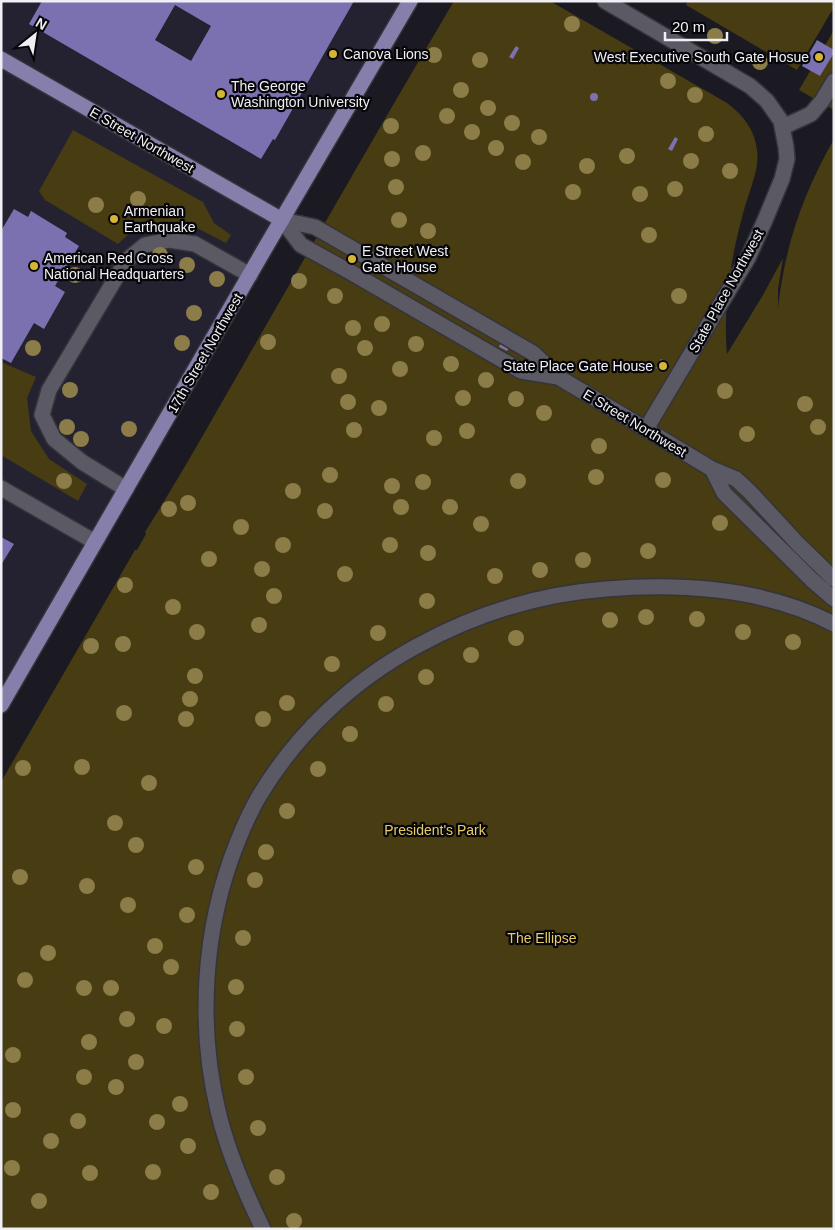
<svg xmlns="http://www.w3.org/2000/svg" width="835" height="1230" font-family="Arial,sans-serif">
  <style>
    .built { fill: #242230 }
    .green { fill: #473c12 }
    .building { fill: #7c71b0; fill-rule: evenodd }
    .lines { fill: none; stroke-linecap: round; stroke-linejoin: round }
    .minor-casing { stroke: #35343b; stroke-width: 18 }
    .major-casing { stroke: #35343b; stroke-width: 18 }
    .minor { stroke: #5b5a64; stroke-width: 15 }
    .major { stroke: #867fab; stroke-width: 15 }
    .tree { fill: #8b7c48 }
    .poi-dot { fill: #d5b535; stroke: #060609; stroke-width: 2 }
    .labels { text-anchor: middle; stroke-width: 4.5; stroke-linejoin: round; paint-order: stroke }
    .poi-label { font-size: 14px; fill: #efeff5; stroke: #060609; text-anchor: start }
    .street-label { font-size: 14px; fill: #efeff5; stroke: #060609 }
    .park-label { font-size: 14px; fill: #e7cc67; stroke: #060609 }
  </style>
  <rect width="100%" height="100%" fill="#1b1a22"/>
  <path class="built" d="M1,1H409L1,705Z"/>
  <path class="green" d="M454,1H550L727,103C743,115 755,130 757,150C759,165 754,178 750,191C746,202 743,213 740,225C730,263 723,314 727,354L763,295L783,258L778,289V308C785,245 803,194 834,139V1229H1V782L135,550H137L146,534L145,532C180,477 212,419 245,362C314,242 383,121 454,1Z
    M688,1H834V7L797,70L686,5Z
    M834,30V110L799,90Z
    M73,130L203,202L214,223L231,235L226,243L193,226L161,222L132,231L118,244L45,200L39,191Z
    M1,362L36,377L27,398L31,431L49,459L87,484L78,501L1,455Z"/>
  <path class="building" d="M42,1H354L275,140L273,139L261,159L29,24ZM175,5L211,26L191,61L155,40Z
    M817,40L834,50V53L820,76L802,66Z
    M516,46L519,48L513,59L509,57Z
    M590 97a4 4 0 1 1 8 0a4 4 0 1 1-8 0Z
    M675,137L678,139L672,151L668,149Z
    M14,209L28,217L31,211L67,233L65,237L79,246L55,286L65,292L44,329L34,323L11,363L1,358V231Z
    M351,253L357,257L353,265L346,261Z
    M501,342L510,347L507,351L499,347Z
    M661,359L669,364L664,372L656,368Z
    M1,537L14,544L1,565Z"/>
  <g class="lines">
    <g class="minor-casing">
      <path id="minor" d="M605,1L750,86L767,101L781,121L786,147L787,159L782,179L765,220L748,258L646,429
        M783,127L811,114L822,101L834,81
        M282,220L315,227L533,353L558,377L624,416L712,469L736,479L750,492L798,544L834,579
        M282,220L301,245L352,273L521,371L558,377
        M712,469L724,493L812,580L834,599
        M1,488L95,542
        M126,489L82,462L54,439L42,415L49,390L126,261L145,245L169,240L195,244L250,275
        M263,1229C245,1192 229,1155 219,1115C197,1026 203,928 237,843C243,828 250,812 258,798C296,734 352,681 417,646C475,614 540,594 606,589C682,583 765,588 834,624"/>
    </g>
    <g class="major-casing">
      <path id="major" d="M1,59L282,220
        M1,705L264,250L410,1"/>
    </g>
    <use href="#minor" class="minor"/>
    <use href="#major" class="major"/>
  </g>
  <g class="tree">
    <circle cx="572" cy="24" r="8"/>
    <circle cx="715" cy="36" r="8"/>
    <circle cx="434" cy="55" r="8"/>
    <circle cx="480" cy="60" r="8"/>
    <circle cx="760" cy="62" r="8"/>
    <circle cx="668" cy="81" r="8"/>
    <circle cx="461" cy="90" r="8"/>
    <circle cx="695" cy="95" r="8"/>
    <circle cx="488" cy="108" r="8"/>
    <circle cx="447" cy="116" r="8"/>
    <circle cx="512" cy="123" r="8"/>
    <circle cx="391" cy="126" r="8"/>
    <circle cx="472" cy="132" r="8"/>
    <circle cx="706" cy="134" r="8"/>
    <circle cx="539" cy="137" r="8"/>
    <circle cx="496" cy="148" r="8"/>
    <circle cx="423" cy="153" r="8"/>
    <circle cx="627" cy="156" r="8"/>
    <circle cx="392" cy="159" r="8"/>
    <circle cx="691" cy="161" r="8"/>
    <circle cx="523" cy="162" r="8"/>
    <circle cx="587" cy="166" r="8"/>
    <circle cx="730" cy="171" r="8"/>
    <circle cx="396" cy="187" r="8"/>
    <circle cx="675" cy="189" r="8"/>
    <circle cx="573" cy="192" r="8"/>
    <circle cx="640" cy="194" r="8"/>
    <circle cx="138" cy="199" r="8"/>
    <circle cx="96" cy="205" r="8"/>
    <circle cx="399" cy="220" r="8"/>
    <circle cx="428" cy="231" r="8"/>
    <circle cx="649" cy="235" r="8"/>
    <circle cx="160" cy="255" r="8"/>
    <circle cx="187" cy="265" r="8"/>
    <circle cx="75" cy="275" r="8"/>
    <circle cx="217" cy="279" r="8"/>
    <circle cx="299" cy="281" r="8"/>
    <circle cx="335" cy="296" r="8"/>
    <circle cx="679" cy="296" r="8"/>
    <circle cx="194" cy="313" r="8"/>
    <circle cx="382" cy="324" r="8"/>
    <circle cx="353" cy="328" r="8"/>
    <circle cx="268" cy="342" r="8"/>
    <circle cx="182" cy="343" r="8"/>
    <circle cx="416" cy="344" r="8"/>
    <circle cx="33" cy="348" r="8"/>
    <circle cx="365" cy="348" r="8"/>
    <circle cx="451" cy="364" r="8"/>
    <circle cx="400" cy="369" r="8"/>
    <circle cx="339" cy="376" r="8"/>
    <circle cx="486" cy="380" r="8"/>
    <circle cx="70" cy="390" r="8"/>
    <circle cx="725" cy="391" r="8"/>
    <circle cx="463" cy="398" r="8"/>
    <circle cx="516" cy="399" r="8"/>
    <circle cx="348" cy="402" r="8"/>
    <circle cx="805" cy="404" r="8"/>
    <circle cx="379" cy="408" r="8"/>
    <circle cx="544" cy="413" r="8"/>
    <circle cx="67" cy="427" r="8"/>
    <circle cx="818" cy="427" r="8"/>
    <circle cx="129" cy="429" r="8"/>
    <circle cx="354" cy="430" r="8"/>
    <circle cx="467" cy="431" r="8"/>
    <circle cx="747" cy="434" r="8"/>
    <circle cx="434" cy="438" r="8"/>
    <circle cx="81" cy="439" r="8"/>
    <circle cx="599" cy="446" r="8"/>
    <circle cx="330" cy="475" r="8"/>
    <circle cx="596" cy="477" r="8"/>
    <circle cx="663" cy="480" r="8"/>
    <circle cx="64" cy="481" r="8"/>
    <circle cx="518" cy="481" r="8"/>
    <circle cx="423" cy="482" r="8"/>
    <circle cx="392" cy="486" r="8"/>
    <circle cx="293" cy="491" r="8"/>
    <circle cx="188" cy="503" r="8"/>
    <circle cx="401" cy="507" r="8"/>
    <circle cx="450" cy="507" r="8"/>
    <circle cx="169" cy="509" r="8"/>
    <circle cx="325" cy="511" r="8"/>
    <circle cx="720" cy="523" r="8"/>
    <circle cx="481" cy="524" r="8"/>
    <circle cx="241" cy="527" r="8"/>
    <circle cx="283" cy="545" r="8"/>
    <circle cx="390" cy="545" r="8"/>
    <circle cx="648" cy="551" r="8"/>
    <circle cx="428" cy="553" r="8"/>
    <circle cx="209" cy="559" r="8"/>
    <circle cx="583" cy="560" r="8"/>
    <circle cx="262" cy="569" r="8"/>
    <circle cx="540" cy="570" r="8"/>
    <circle cx="345" cy="574" r="8"/>
    <circle cx="495" cy="576" r="8"/>
    <circle cx="125" cy="585" r="8"/>
    <circle cx="274" cy="596" r="8"/>
    <circle cx="427" cy="601" r="8"/>
    <circle cx="173" cy="607" r="8"/>
    <circle cx="646" cy="617" r="8"/>
    <circle cx="697" cy="619" r="8"/>
    <circle cx="610" cy="620" r="8"/>
    <circle cx="259" cy="625" r="8"/>
    <circle cx="197" cy="632" r="8"/>
    <circle cx="743" cy="632" r="8"/>
    <circle cx="378" cy="633" r="8"/>
    <circle cx="516" cy="638" r="8"/>
    <circle cx="793" cy="642" r="8"/>
    <circle cx="123" cy="644" r="8"/>
    <circle cx="91" cy="646" r="8"/>
    <circle cx="471" cy="655" r="8"/>
    <circle cx="332" cy="664" r="8"/>
    <circle cx="195" cy="676" r="8"/>
    <circle cx="426" cy="677" r="8"/>
    <circle cx="190" cy="699" r="8"/>
    <circle cx="287" cy="703" r="8"/>
    <circle cx="386" cy="704" r="8"/>
    <circle cx="124" cy="713" r="8"/>
    <circle cx="186" cy="719" r="8"/>
    <circle cx="263" cy="719" r="8"/>
    <circle cx="350" cy="734" r="8"/>
    <circle cx="82" cy="767" r="8"/>
    <circle cx="23" cy="768" r="8"/>
    <circle cx="318" cy="769" r="8"/>
    <circle cx="149" cy="783" r="8"/>
    <circle cx="287" cy="811" r="8"/>
    <circle cx="115" cy="823" r="8"/>
    <circle cx="136" cy="845" r="8"/>
    <circle cx="266" cy="852" r="8"/>
    <circle cx="196" cy="867" r="8"/>
    <circle cx="20" cy="877" r="8"/>
    <circle cx="255" cy="880" r="8"/>
    <circle cx="87" cy="886" r="8"/>
    <circle cx="128" cy="905" r="8"/>
    <circle cx="187" cy="915" r="8"/>
    <circle cx="243" cy="938" r="8"/>
    <circle cx="155" cy="946" r="8"/>
    <circle cx="48" cy="953" r="8"/>
    <circle cx="171" cy="967" r="8"/>
    <circle cx="25" cy="980" r="8"/>
    <circle cx="236" cy="987" r="8"/>
    <circle cx="84" cy="988" r="8"/>
    <circle cx="111" cy="988" r="8"/>
    <circle cx="127" cy="1019" r="8"/>
    <circle cx="164" cy="1026" r="8"/>
    <circle cx="237" cy="1029" r="8"/>
    <circle cx="89" cy="1042" r="8"/>
    <circle cx="13" cy="1055" r="8"/>
    <circle cx="136" cy="1062" r="8"/>
    <circle cx="84" cy="1077" r="8"/>
    <circle cx="246" cy="1077" r="8"/>
    <circle cx="116" cy="1087" r="8"/>
    <circle cx="180" cy="1104" r="8"/>
    <circle cx="13" cy="1110" r="8"/>
    <circle cx="78" cy="1121" r="8"/>
    <circle cx="157" cy="1122" r="8"/>
    <circle cx="258" cy="1128" r="8"/>
    <circle cx="51" cy="1141" r="8"/>
    <circle cx="188" cy="1146" r="8"/>
    <circle cx="12" cy="1168" r="8"/>
    <circle cx="153" cy="1172" r="8"/>
    <circle cx="90" cy="1173" r="8"/>
    <circle cx="277" cy="1177" r="8"/>
    <circle cx="211" cy="1192" r="8"/>
    <circle cx="39" cy="1201" r="8"/>
    <circle cx="294" cy="1221" r="8"/>
  </g>
  <g class="poi-dot">
    <circle cx="333" cy="54" r="5"/>
    <circle cx="819" cy="57" r="5"/>
    <circle cx="221" cy="94" r="5"/>
    <circle cx="114" cy="219" r="5"/>
    <circle cx="352" cy="259" r="5"/>
    <circle cx="34" cy="266" r="5"/>
    <circle cx="663" cy="366" r="5"/>
  </g>
  <g class="labels">
    <g class="poi-label">
      <text x="343" y="59">Canova Lions</text>
      <text x="809" y="62" text-anchor="end">West Executive South Gate Hosue</text>
      <text x="231" y="91">The George<tspan x="231" dy="16">Washington University</tspan></text>
      <text x="124" y="216">Armenian<tspan x="124" dy="16">Earthquake</tspan></text>
      <text x="362" y="256">E Street West<tspan x="362" dy="16">Gate House</tspan></text>
      <text x="44" y="263">American Red Cross<tspan x="44" dy="16">National Headquarters</tspan></text>
      <text x="653" y="371" text-anchor="end">State Place Gate House</text>
    </g>
    <g class="street-label">
      <text transform="translate(142 140) rotate(30)" y="5">E Street Northwest</text>
      <text transform="translate(726 291) rotate(-61)" y="5">State Place Northwest</text>
      <text transform="translate(205 353) rotate(-60)" y="5">17th Street Northwest</text>
      <text transform="translate(635 423) rotate(31)" y="5">E Street Northwest</text>
    </g>
    <g class="park-label">
      <text x="435" y="835">President's Park</text>
      <text x="542" y="943">The Ellipse</text>
    </g>
  </g>
  <rect width="835" height="1230" fill="none" stroke="#efeff5" stroke-width="5"/>
  <g transform="translate(35 35) rotate(30)" stroke="#060609" stroke-width="4" paint-order="stroke">
  <path d="M0-4L9 19L0 12L-9 19Z" fill="#efeff5"/>
  <text y="-8" font-size="14" font-weight="bold" text-anchor="middle" fill="#efeff5">N</text>
  </g>
  <path d="M665 32v8h62v-8" fill="none" stroke="#efeff5" stroke-width="2.5"/>
  <text x="672" y="32" font-size="15" fill="#efeff5" stroke="#060609" stroke-width="4" paint-order="stroke">20 m</text>
</svg>
